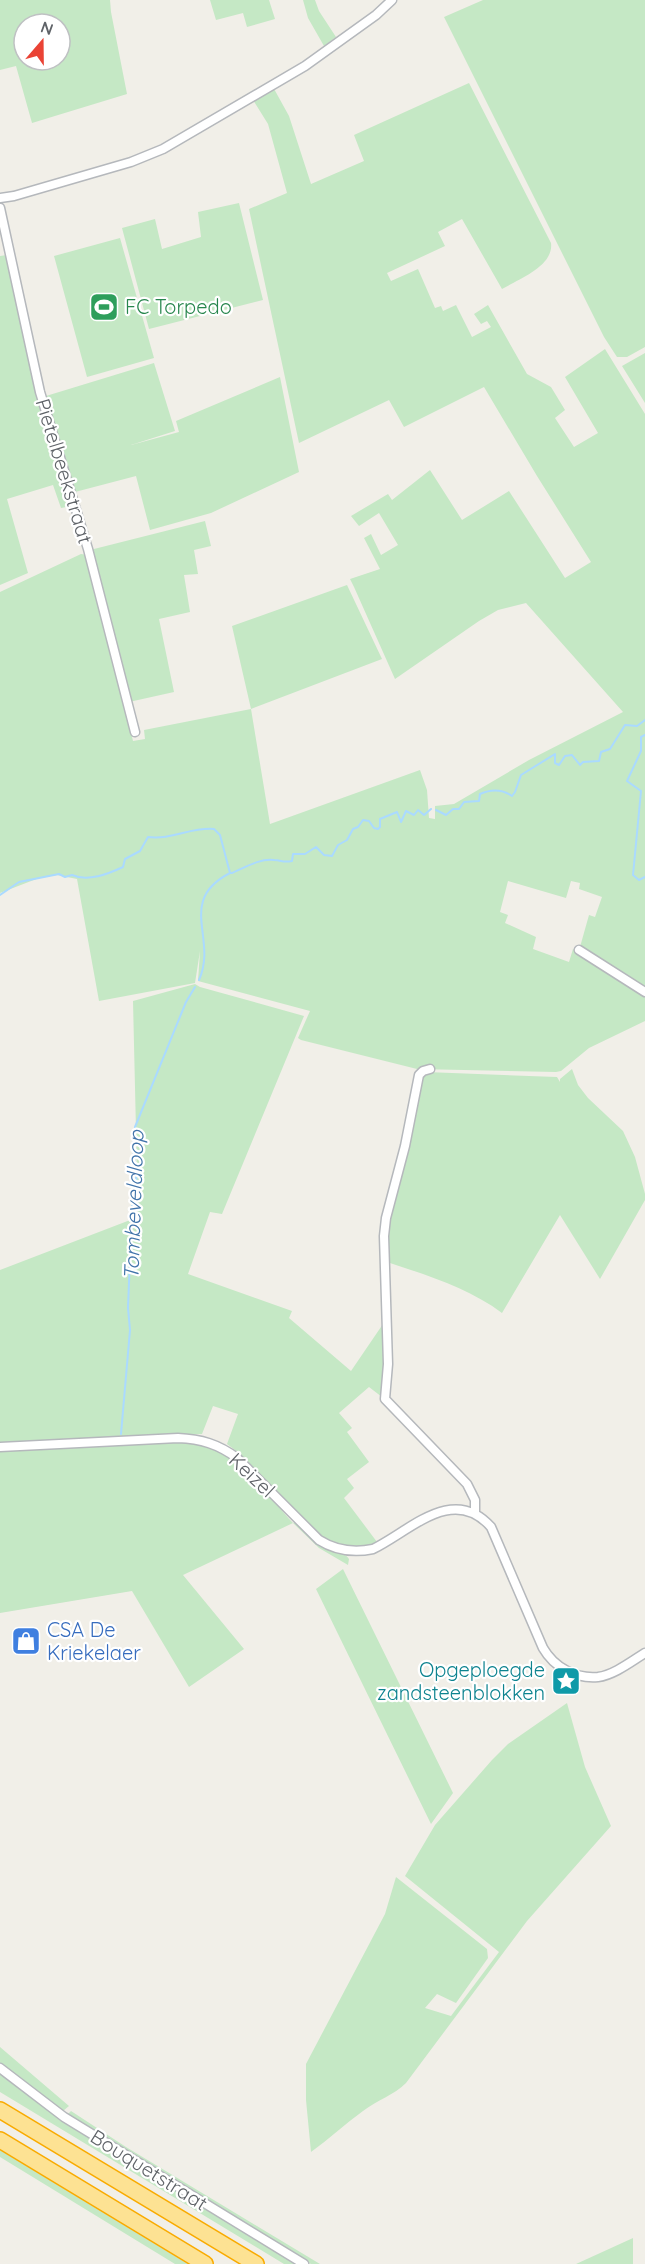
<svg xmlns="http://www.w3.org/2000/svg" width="645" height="2264" font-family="Quicksand,sans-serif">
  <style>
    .green { fill: #c5e8c5; fill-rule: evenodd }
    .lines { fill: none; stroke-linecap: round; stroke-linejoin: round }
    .stream { stroke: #aadaff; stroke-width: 2 }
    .street-casing { stroke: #b5b8bc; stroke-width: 11 }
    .highway-casing { stroke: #f9ab00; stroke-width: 18 }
    .street { stroke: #fff; stroke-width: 8 }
    .highway { stroke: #fde293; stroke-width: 15 }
    .labels { text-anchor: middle; stroke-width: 4.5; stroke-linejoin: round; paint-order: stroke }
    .leisure-label { font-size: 20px; fill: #27864d; stroke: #fff; text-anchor: start }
    .street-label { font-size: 20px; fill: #5f6368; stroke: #fff }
    .shop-label { font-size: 20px; fill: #366cbe; stroke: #fff; text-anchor: start }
    .culture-label { font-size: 20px; fill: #0d838f; stroke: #fff; text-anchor: end }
    .water-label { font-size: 21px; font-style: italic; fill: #4174aa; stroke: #fff }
  </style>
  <rect width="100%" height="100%" fill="#f1efe8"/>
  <path class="green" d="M0,0H110L111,12L127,94L32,123L16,66L0,70ZM24,24H60V60H24Z
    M210,0H269L275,19L247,27L243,13L216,20Z
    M303,0H315L319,11L336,37L324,46L308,18Z
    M483,0H645V347L627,357H617L604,337L444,17Z
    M469,83L551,243C554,266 519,279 502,289L462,219L438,232L445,246L387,273L391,281L418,269L435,308L441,306L443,311L456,305L472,337L491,327L487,321L481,324L474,314L488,305L527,374L551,387L565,410L555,418L574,447L598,433L565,377L605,349L645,414V989L580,947L589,915L595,917L602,897L579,889L580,883L571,881L566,898L508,881L500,912L508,915L505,923L536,937L533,949L569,962L573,949L645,995V1021L589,1048L561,1071L556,1072L417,1069L301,1040L298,1038L310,1011L198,981L200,951L195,983L99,1001L77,879L57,875L39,878L0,893V592L81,554L87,555L133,741L145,739L144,730L251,709L232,626L347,585L382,659L251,709L270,824L420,770L427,790L429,818L435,819V806L454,804L529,760L623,712L526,603L498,610L479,621L395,679L354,587L350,579L380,569L364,538L371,534L381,555L398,545L379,513L359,526L351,516L388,494L392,500L430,470L462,520L509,491L565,578L591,562L537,476L484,387L404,427L389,400L299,443L249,209L287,193L268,124L253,100L273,87L289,116L311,184L364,161L354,135Z
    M239,203L263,300L149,329L122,228L155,219L162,249L201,237L198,212Z
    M120,238L154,358L87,377L54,256Z
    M7,255L72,506L61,508L53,485L7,499L28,573L0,585V256Z
    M645,353V403L622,366Z
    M154,363L175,431L131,445L179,432L176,421L280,377L299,472L211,513L150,530L136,476L75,492L46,396Z
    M205,521L211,546L194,550L198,574L184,575L190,612L159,619L174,692L129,702L90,550Z
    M195,984L200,987L304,1016L222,1214L210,1212L188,1274L292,1311L289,1318L351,1371L383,1324L384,1366L382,1397L369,1387L339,1413L352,1428L347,1432L369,1462L347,1479L354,1488L344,1498L377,1542L362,1548L352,1547L329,1541L318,1533L239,1453L227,1444L238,1414L213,1406L202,1434L129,1437V1445C152,1444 176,1440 199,1444C236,1451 268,1496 293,1523L296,1522C305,1532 314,1543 327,1549C335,1553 345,1552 349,1559L348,1565L319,1548L293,1523L183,1575L244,1649L189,1687L132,1591L0,1613V1270L138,1217L133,1001Z
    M572,1069L578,1085L588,1098L623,1131L635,1157L645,1194V1200L600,1279L560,1215L502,1313C469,1288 426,1275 387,1262L388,1227L421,1080L426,1072L557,1077L560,1082V1079Z
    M343,1569L453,1793L431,1824L316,1589Z
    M567,1703L585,1767L611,1826L527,1921L406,2083C394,2095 377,2100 363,2111C345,2124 329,2139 311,2152L306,2100V2064L385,1914L396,1877L487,1949L488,1958L456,2003L437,1994L425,2008L451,2016L499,1952L405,1876L435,1825L492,1760L508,1744Z
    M0,2047L69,2106L63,2111L0,2063Z
    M0,2072L72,2127L295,2264H284L0,2092Z
    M71,2111L126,2147L320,2264H311L67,2115Z
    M0,2150L188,2264H175L0,2157Z
    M633,2238V2264H576Z"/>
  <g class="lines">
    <path class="stream" d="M645,735L641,737V751L627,781L641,791L633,875L639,880L645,877
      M436,810L446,815L453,809H459L464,802L479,801L480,794C491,789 502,789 512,796L515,792L521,775L555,754V763L559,765L565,756L572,755L580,765L583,762L599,761L601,752L610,749L625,725L637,726L645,720
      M0,895L19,882L59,874L65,877L72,875C88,882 108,874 123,867L125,859L140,851L148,837C172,840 191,827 214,829L220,835L230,873H232C244,868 260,858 274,860C282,860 282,863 292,861L293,854H305L316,847L324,855L332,856L338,845L347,840L353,829L358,827L363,820L369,821L374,828L378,829L380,827V819L397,812L401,822L406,811L414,815L418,810L424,815L431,809
      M199,980C218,938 176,901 230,873
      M121,1434L130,1330L128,1308L132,1207L137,1187L133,1147L135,1127L186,1002L195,987"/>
    <g class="street-casing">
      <path id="street" d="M0,198L14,196L131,162L163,149L305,66L376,15L392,0
        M0,208L40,392L88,549L135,732
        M579,950L645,992
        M430,1069L423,1071L419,1075L405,1146L386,1218L384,1236L388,1364L385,1399L467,1484L475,1500V1514
        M0,1447L178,1438C201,1439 218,1444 237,1458L319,1540C335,1550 354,1553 373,1549C410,1531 453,1484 491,1527L543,1648C554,1667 575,1679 598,1677C614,1675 632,1661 645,1653
        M0,2068L64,2117L304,2264"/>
    </g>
    <g class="highway-casing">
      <path id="highway" d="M0,2110L256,2264
        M0,2140L205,2264"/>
    </g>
    <use href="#street" class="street"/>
    <use href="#highway" class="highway"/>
  </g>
  <defs>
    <g id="stadium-square" transform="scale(1.5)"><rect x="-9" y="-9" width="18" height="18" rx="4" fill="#2e9e5b" stroke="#fff"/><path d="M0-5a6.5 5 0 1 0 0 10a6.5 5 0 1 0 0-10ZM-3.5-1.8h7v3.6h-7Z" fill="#fff"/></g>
    <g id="shop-square" transform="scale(1.5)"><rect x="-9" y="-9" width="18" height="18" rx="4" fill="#3f7fe0" stroke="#fff"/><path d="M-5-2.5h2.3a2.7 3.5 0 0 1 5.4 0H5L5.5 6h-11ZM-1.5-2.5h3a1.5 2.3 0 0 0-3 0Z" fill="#fff"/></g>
    <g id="sight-square" transform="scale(1.5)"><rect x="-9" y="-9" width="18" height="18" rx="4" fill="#0f9aa8" stroke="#fff"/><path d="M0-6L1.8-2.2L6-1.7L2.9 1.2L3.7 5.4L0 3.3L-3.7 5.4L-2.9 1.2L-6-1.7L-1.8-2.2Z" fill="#fff"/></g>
  </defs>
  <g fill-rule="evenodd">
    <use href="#stadium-square" x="104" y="307"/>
    <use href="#shop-square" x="26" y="1641"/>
    <use href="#sight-square" x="566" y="1681"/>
  </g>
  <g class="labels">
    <g class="leisure-label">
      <text x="125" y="314">FC Torpedo</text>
    </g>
    <g class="street-label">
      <text transform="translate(64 471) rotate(73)" y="7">Pietelbeekstraat</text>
      <text transform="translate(252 1475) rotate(43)" y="7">Keizel</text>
      <text transform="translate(149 2170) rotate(32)" y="7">Bouquetstraat</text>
    </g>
    <g class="shop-label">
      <text x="47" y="1637">CSA De<tspan x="47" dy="23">Kriekelaer</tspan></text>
    </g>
    <g class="culture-label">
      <text x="545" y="1677">Opgeploegde<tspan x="545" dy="23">zandsteenblokken</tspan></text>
    </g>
    <g class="water-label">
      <text transform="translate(134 1205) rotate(-88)" y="7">Tombeveldloop</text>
    </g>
  </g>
  <g transform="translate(42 42) rotate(20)"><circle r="28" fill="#ffffff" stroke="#bfc1c3" stroke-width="1.5"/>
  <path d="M0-4.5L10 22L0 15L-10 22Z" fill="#ea4335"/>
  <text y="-9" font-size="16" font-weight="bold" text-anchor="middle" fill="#5f6368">N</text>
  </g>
</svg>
